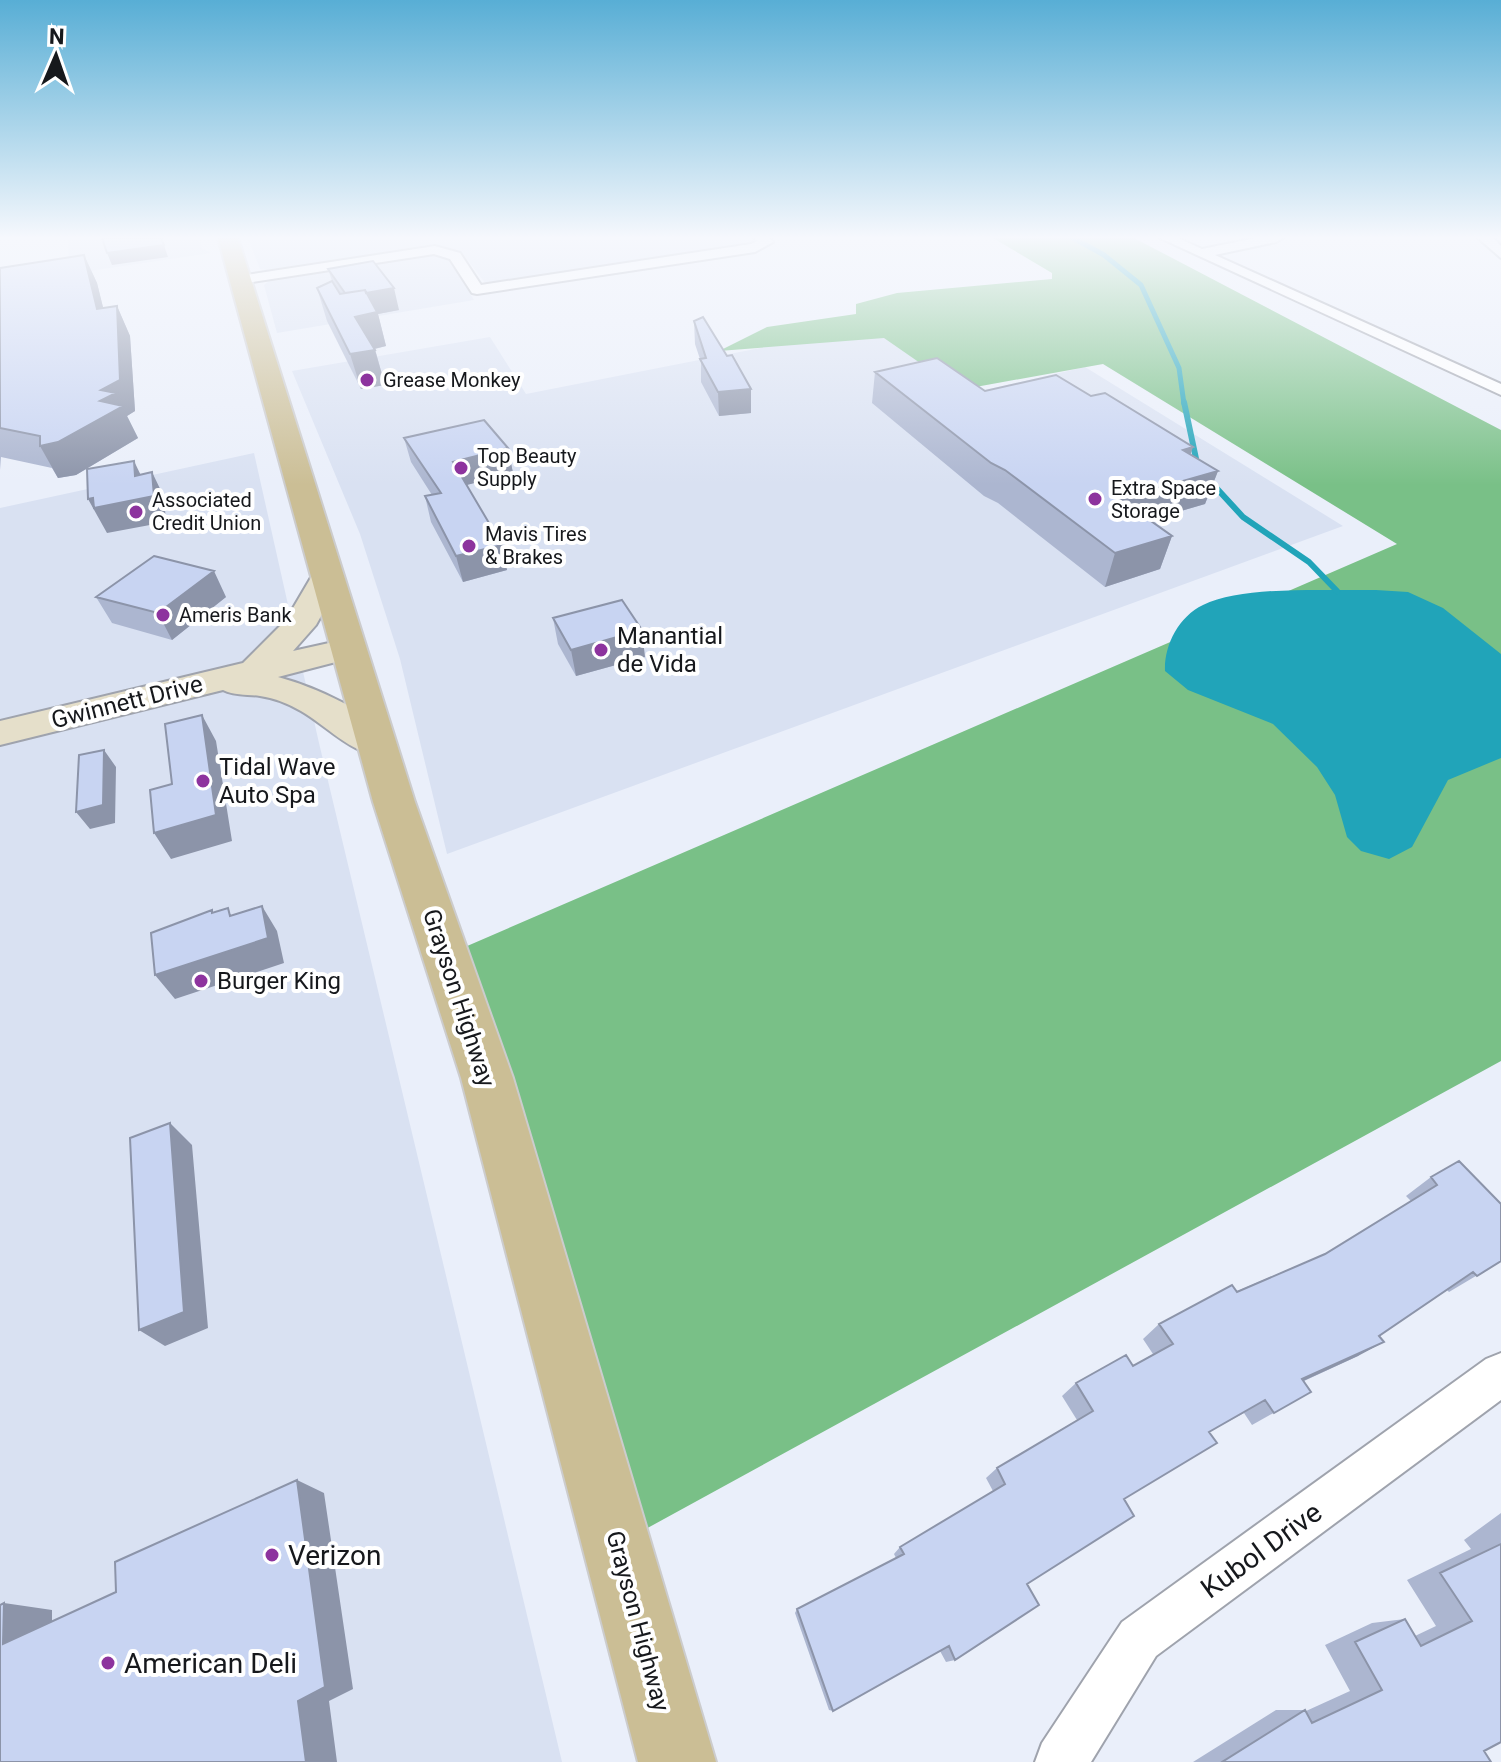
<svg xmlns="http://www.w3.org/2000/svg" width="1501" height="1762" font-family="Roboto,sans-serif">
  <style>
    .built { fill: #d9e1f2 }
    .forest { fill: #79c087 }
    .water { fill: #21a4b9 }
    .lines { fill: none; stroke-linecap: round; stroke-linejoin: round }
    .stream-far1 { stroke: #21a4b9; stroke-width: 5 }
    .stream { stroke: #21a4b9; stroke-width: 6 }
    .street-casing { stroke: #9fa3ad; stroke-width: 4 }
    .secondary-casing { stroke: #9fa3ad; stroke-width: 4 }
    .primary-casing { stroke: #cccccd; stroke-width: 4 }
    .street { fill: #fff; fill-rule: evenodd }
    .secondary { fill: #e5dfca; fill-rule: evenodd }
    .primary { fill: #cbbe95; fill-rule: evenodd }
    .wall { fill: #acb6d0 }
    .shaded-wall { fill: #8c94a9 }
    .building { fill: #c8d4f2; stroke: #8c94a9; stroke-width: 2 }
    .poi-dot { fill: #8d339e; stroke: #fff; stroke-width: 3 }
    .labels { text-anchor: middle; stroke-width: 8; stroke-linejoin: round; paint-order: stroke }
    .far-poi-label { font-size: 20px; fill: #16181c; stroke: #fff; text-anchor: start }
    .poi-label { font-size: 24px; fill: #16181c; stroke: #fff; text-anchor: start }
    .street-label { font-size: 24px; fill: #16181c; stroke: #fff }
    .near-street-label { font-size: 28px; fill: #16181c; stroke: #fff }
    .near-poi-label { font-size: 28px; fill: #16181c; stroke: #fff; text-anchor: start }
  </style>
  <rect width="100%" height="100%" fill="#eaeffa"/>
  <path class="built" d="M68,238H200L202,248L211,253L69,274Z
    M248,238H753L757,242L486,284L463,254L442,247L428,246L267,270L260,269Z
    M429,253L448,257L474,300L277,333L264,285L273,278Z
    M877,325L972,393L1085,367L1343,526L447,854L400,659L360,534L292,371L490,337L526,394Z
    M254,453L319,743L562,1762H0V508Z"/>
  <path class="forest" d="M993,238H1134L1501,430V1061L611,1548L451,953L1397,544L1103,364L959,390L884,338L719,351L767,327L856,314V304L897,293L1052,279V273Z"/>
  <path class="water" d="M1376,590L1408,592L1443,608L1501,654V758L1448,780L1412,847L1389,859L1361,851L1347,837L1335,795L1317,767L1273,724L1188,690L1165,671C1164,646 1178,617 1203,605C1243,585 1330,591 1376,590Z"/>
  <g class="lines">
    <path class="stream-far1" d="M1073,238L1104,255L1141,285L1179,368L1184,404"/>
    <path class="stream" d="M1184,402L1198,468L1243,517L1309,562L1337,591"/>
    <g class="street-casing">
      <path id="street" d="M754,238H769L773,242L755,252L477,294L472,293L450,259L434,254L240,284L233,280L240,276L435,246L460,253L481,285L751,244L757,241Z
        M1160,238H1178L1202,249L1256,238H1283L1276,242L1215,255L1501,384V395Z
        M1478,238H1493L1501,246V258Z
        M1501,1353V1400L1156,1656L1091,1762H1035L1042,1743L1122,1622L1486,1359Z"/>
    </g>
    <g class="secondary-casing">
      <path id="secondary" d="M327,567L338,569L343,576L316,625L293,651L347,639L359,642L364,649L359,656L278,677C312,686 376,713 395,744L389,753C358,762 328,726 301,711C289,704 275,698 260,696C247,694 235,696 223,690L0,745V721L243,663L286,620L316,569Z"/>
    </g>
    <g class="primary-casing">
      <path id="primary" d="M218,238H238L415,802L513,1078L716,1762H638L461,1078L373,802Z"/>
    </g>
    <use href="#street" class="street"/>
    <use href="#secondary" class="secondary"/>
    <use href="#primary" class="primary"/>
  </g>
  <path class="wall" d="M84,255L97,283L103,308L117,306L130,336L135,411L127,416L138,438L76,475L58,478L52,468L1,457L0,470V267L1,268Z
    M328,269L399,310L378,314L386,346L375,349L385,385L361,389L327,321L317,288L332,281Z
    M694,321L751,413L719,416L701,382V362L695,344Z
    M875,372L985,391L1091,396L1218,471L1205,504L1150,520L1172,536L1160,569L1105,587L998,503L984,496L872,403Z
    M404,438L508,448L513,473L466,485L507,570L463,582L431,522L425,496L432,495L411,462Z
    M96,597H226L172,640L112,623Z
    M553,618L645,657L576,676L558,644Z
    M1431,1177L1501,1261L1449,1292L1447,1290L1379,1336L1358,1356L1304,1381L1311,1392L1252,1425L1244,1413L1209,1432L1124,1499L1027,1584L955,1660L946,1662L940,1651L833,1711L829,1710L795,1613L797,1609L896,1558L894,1554L900,1547L993,1491L986,1478L997,1468L1077,1420L1062,1396L1076,1383L1133,1366L1153,1354L1143,1339L1159,1324L1325,1254L1411,1201L1406,1196Z
    M1501,1513V1742L1484,1751L1491,1762H1193L1276,1710H1305L1306,1711L1350,1691L1325,1645L1372,1623L1405,1619L1415,1636L1436,1626L1407,1580L1471,1549L1464,1540Z"/>
  <path class="shaded-wall" d="M164,245L168,257L112,265L107,253Z
    M84,255L97,283L111,339L97,309Z
    M394,288L399,310L378,314L386,346L365,351L347,296Z
    M117,306L130,336L135,411L127,416L138,438L76,475L58,478L40,446L100,401Z
    M375,350L385,385L361,389L350,354Z
    M751,389V413L719,416L718,392Z
    M1193,447L1182,479L1183,450Z
    M508,448L513,473L459,487L453,462Z
    M134,461L146,486L152,472L164,497L166,522L107,533L88,499L93,498L135,476Z
    M1218,471L1205,504L1109,532L1120,499Z
    M1172,536L1160,569L1105,587L1115,553Z
    M502,545L507,570L463,582L456,556Z
    M214,571L226,597L172,640L158,613Z
    M642,630L645,657L576,676L571,650Z
    M202,715L216,741L232,841L171,859L154,833Z
    M104,750L116,767L115,823L90,829L76,812Z
    M262,906L277,931L284,963L175,999L155,975Z
    M170,1123L192,1145L208,1328L165,1346L139,1330Z
    M1384,1342L1358,1356L1279,1392L1302,1379Z
    M297,1480L324,1493L353,1689L329,1701L337,1762H306L298,1701Z
    M4,1603L52,1610V1648L3,1644Z"/>
  <path class="building" d="M102,238H161L164,245L107,253Z
    M84,255L97,309L117,306L120,380L101,390L116,393L100,401L123,406L58,442L40,446V436L0,428V268Z
    M373,261L394,288L366,293L365,290L345,293L328,269Z
    M332,281L340,294L365,290L377,312L355,317L375,350L350,354L317,288Z
    M703,317L727,356L732,355L751,389L718,392L700,359L706,358L694,321Z
    M937,358L985,391L1056,375L1091,396L1105,393L1193,447L1183,450L1218,471L1120,499L1172,536L1115,553L1005,470L991,463L875,372Z
    M484,420L508,448L453,462L502,545L456,556L425,496L441,493L404,438Z
    M134,461L135,476L152,472L154,496L94,508L93,498L88,499L87,469Z
    M154,556L214,571L158,613L96,597Z
    M622,600L642,630L571,650L553,618Z
    M202,715L216,815L154,833L150,790L172,784L165,724Z
    M104,750L103,805L76,812L79,755Z
    M262,906L268,938L155,975L151,933L212,910V913L228,908L230,916Z
    M170,1123L184,1312L139,1330L130,1138Z
    M1459,1161L1501,1204V1261L1477,1276L1473,1272L1379,1336L1384,1342L1302,1379L1311,1392L1274,1413L1265,1400L1209,1432L1217,1443L1124,1499L1134,1516L1027,1584L1039,1605L955,1660L949,1646L833,1711L797,1609L904,1554L900,1547L1005,1484L997,1468L1093,1411L1076,1383L1126,1355L1133,1366L1173,1344L1159,1324L1232,1285L1237,1292L1325,1254L1437,1185L1431,1177Z
    M297,1480L325,1687L298,1701L306,1762H0V1605L4,1603L3,1644L116,1592L115,1562Z
    M1501,1544V1742L1484,1751L1491,1762H1222L1305,1710L1312,1723L1382,1690L1355,1642L1405,1619L1421,1646L1472,1621L1440,1573Z"/>
  <linearGradient id="sky" x2="0" y2="1"><stop stop-color="#58aed5"/><stop offset="0.49" stop-color="#f6f8fd"/><stop offset="1" stop-color="#f6f8fd" stop-opacity="0"/></linearGradient>
  <rect width="1501" height="485" fill="url(#sky)"/>
  <g class="poi-dot">
    <circle cx="367" cy="380" r="8"/>
    <circle cx="461" cy="468" r="8"/>
    <circle cx="1095" cy="499" r="8"/>
    <circle cx="136" cy="512" r="8"/>
    <circle cx="469" cy="546" r="8"/>
    <circle cx="163" cy="615" r="8"/>
    <circle cx="601" cy="650" r="8"/>
    <circle cx="203" cy="781" r="8"/>
    <circle cx="201" cy="981" r="8"/>
    <circle cx="272" cy="1555" r="8"/>
    <circle cx="108" cy="1663" r="8"/>
  </g>
  <g class="labels">
    <g class="far-poi-label">
      <text x="383" y="387">Grease Monkey</text>
      <text x="477" y="463">Top Beauty<tspan x="477" dy="23">Supply</tspan></text>
      <text x="1111" y="495">Extra Space<tspan x="1111" dy="23">Storage</tspan></text>
      <text x="152" y="507">Associated<tspan x="152" dy="23">Credit Union</tspan></text>
      <text x="485" y="541">Mavis Tires<tspan x="485" dy="23">&amp; Brakes</tspan></text>
      <text x="179" y="622">Ameris Bank</text>
    </g>
    <g class="poi-label">
      <text x="617" y="644">Manantial<tspan x="617" dy="28">de Vida</tspan></text>
      <text x="219" y="775">Tidal Wave<tspan x="219" dy="28">Auto Spa</tspan></text>
      <text x="217" y="989">Burger King</text>
    </g>
    <g class="street-label">
      <text transform="translate(127 702) rotate(-14)" y="8">Gwinnett Drive</text>
      <text transform="translate(459 998) rotate(72)" y="8">Grayson Highway</text>
      <text transform="translate(638 1621) rotate(75)" y="8">Grayson Highway</text>
    </g>
    <g class="near-street-label">
      <text transform="translate(1261 1550) rotate(-36)" y="10">Kubol Drive</text>
    </g>
    <g class="near-poi-label">
      <text x="288" y="1565">Verizon</text>
      <text x="124" y="1673">American Deli</text>
    </g>
  </g>
  <g transform="translate(56 56) rotate(2)" stroke="#ffffff" stroke-width="6" paint-order="stroke">
  <path d="M0-6L14 30L0 20L-14 30Z" fill="#16181c"/>
  <text y="-12" font-size="22" font-weight="bold" text-anchor="middle" fill="#16181c">N</text>
  </g>
</svg>
